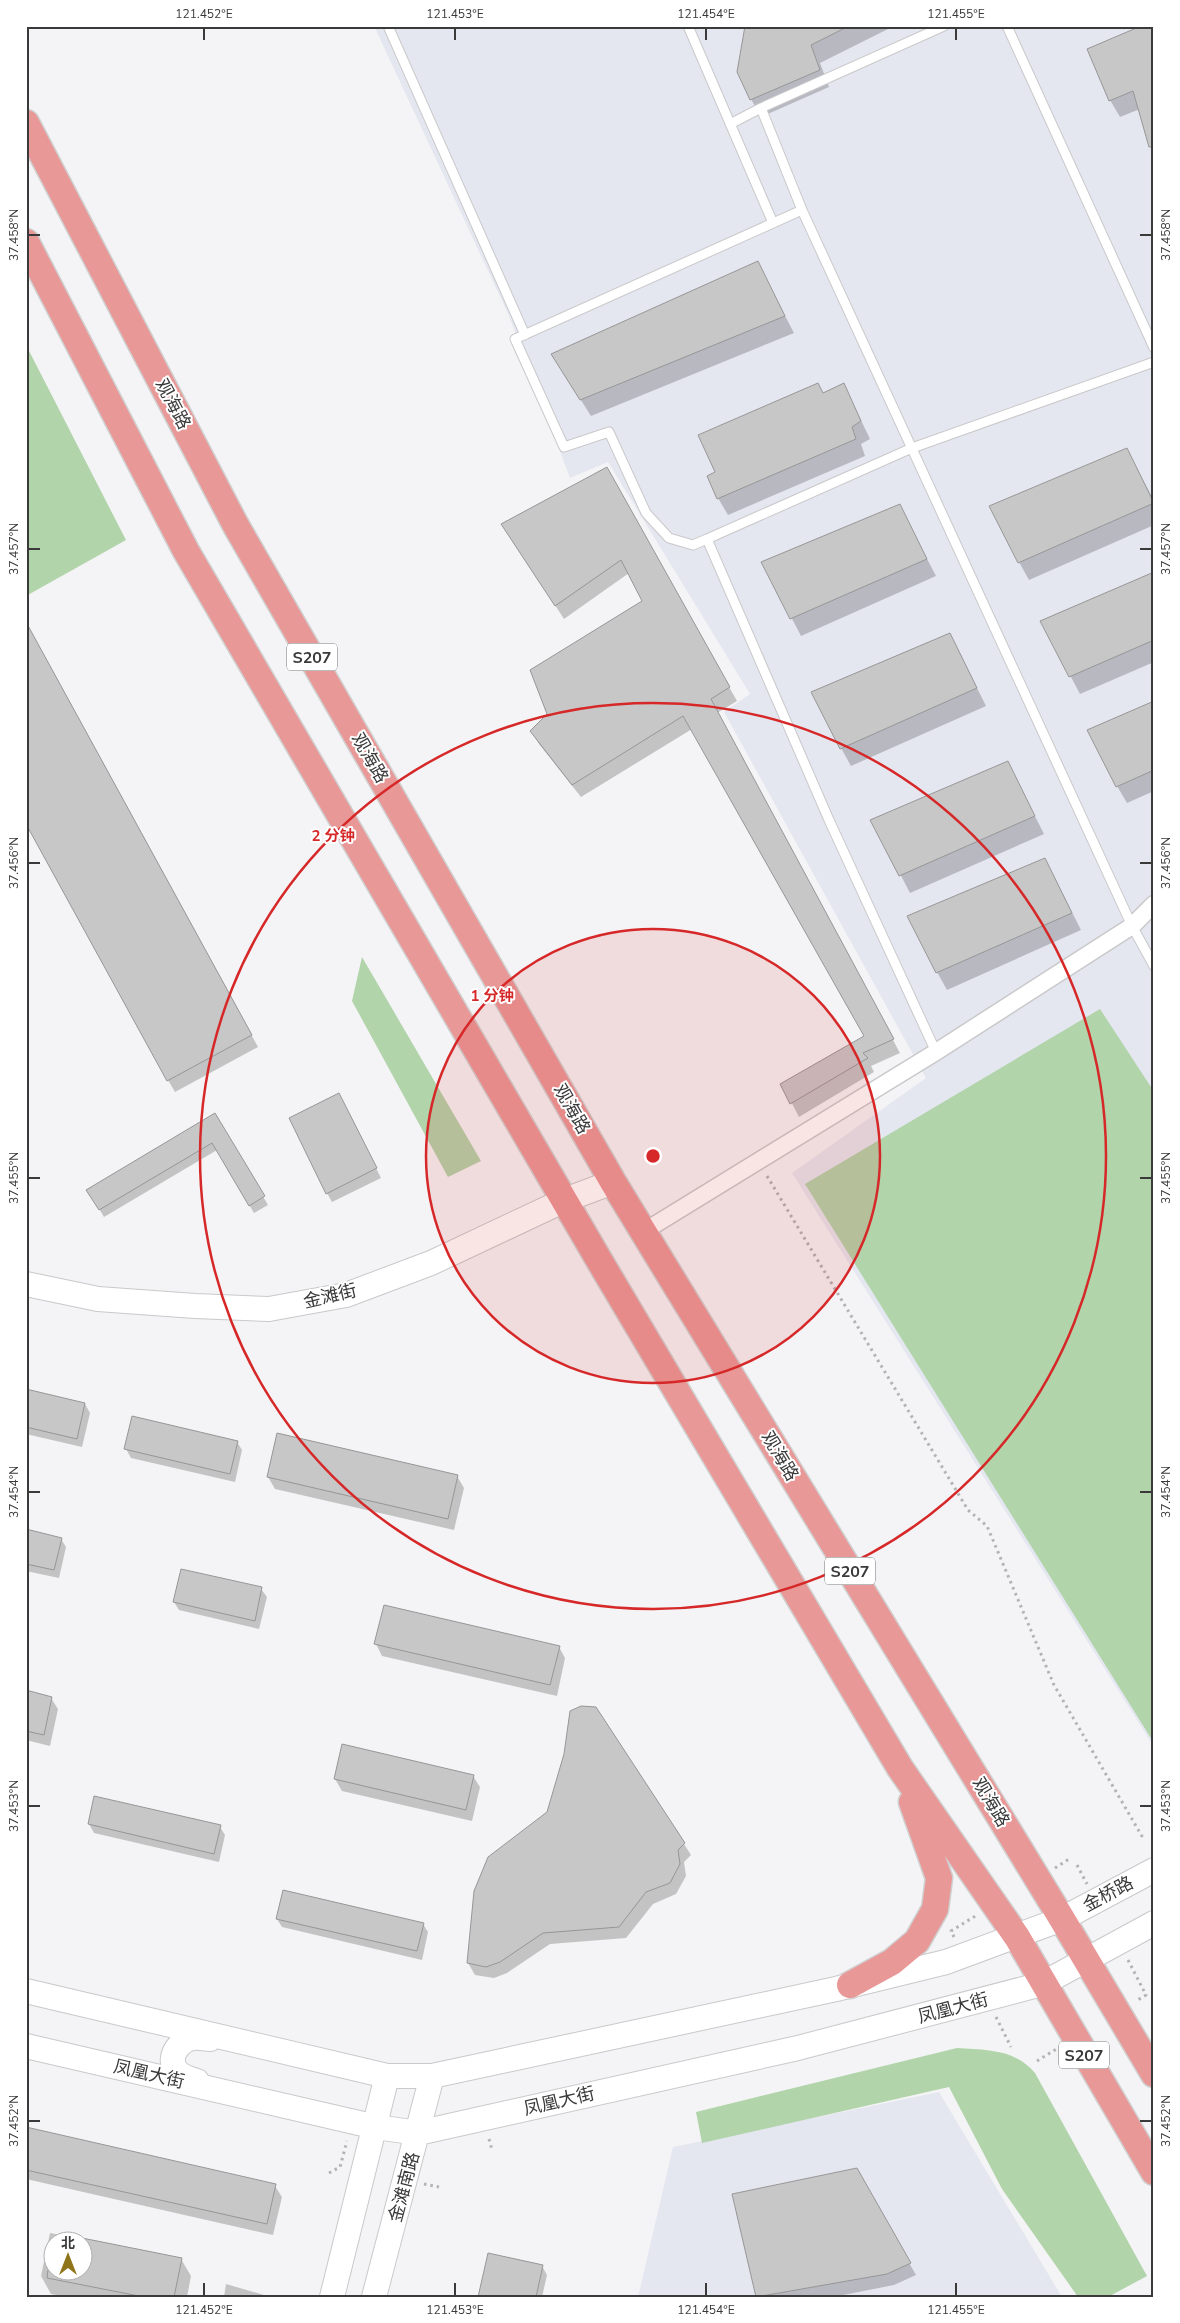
<svg xmlns="http://www.w3.org/2000/svg" width="1180" height="2323" font-family="'Nunito Sans','Noto Sans SC',sans-serif">
  <style>
    .built { fill: #e5e7f0 }
    .green { fill: #b1d4aa }
    .shadow { fill: #0003; fill-rule: evenodd }
    .building { fill: #c8c7c8; stroke: #979697 }
    .lines { fill: none; stroke-linecap: round; stroke-linejoin: round }
    .lane-casing { stroke: #c9c9cb; stroke-width: 11 }
    .street-casing { stroke: #c9c9cb; stroke-width: 19 }
    .secondary-casing { stroke: #c9c9cb; stroke-width: 26 }
    .primary-casing { stroke: #d0d0d0; stroke-width: 29 }
    .path { stroke: #b3b3b4; stroke-width: 3; stroke-dasharray: 2.5 4; stroke-linecap: butt }
    .lane { stroke: #fff; stroke-width: 9 }
    .street { stroke: #fff; stroke-width: 16 }
    .secondary { stroke: #fff; stroke-width: 24 }
    .primary { stroke: #e99898; stroke-width: 26 }
    .ticks { fill: none; stroke: #3a3a3b; stroke-width: 2 }
    .ring { fill: none; stroke: #d62828; stroke-width: 2.5 }
    .labels { text-anchor: middle; stroke-width: 4; stroke-linejoin: round; paint-order: stroke }
    .shield { fill: #fff; stroke: #757576; stroke-width: 1 }
    .shield-label { font-size: 16px; font-weight: bold; fill: #3a3a3b }
    .street-label { font-size: 18px; fill: #3a3a3b; stroke: #fff }
    .centre { fill: #d62828; stroke: #fff; stroke-width: 2.5 }
    .ring-label { font-size: 15px; text-anchor: middle; font-weight: bold; fill: #d62828; stroke: #fff; stroke-width: 4; stroke-linejoin: round; paint-order: stroke }
    .neatline { fill: none; stroke: #3a3a3b; stroke-width: 2 }
    .ticks-label { font-size: 12px; text-anchor: middle; fill: #3a3a3b }
  </style>
  <rect width="100%" height="100%" fill="#f4f4f6"/>
  <path class="built" d="M374,26H1154V1747L792,1173L926,1078L724,712L750,694L608,462L570,478L509,316Z
    M939,2092L1062,2297H638L673,2147Z"/>
  <path class="green" d="M26,345L126,540L26,596Z
    M362,957L481,1161L448,1177L352,1001Z
    M1100,1009L1151,1087L1154,1086V1743L805,1184Z
    M957,2048C987,2050 1015,2049 1035,2073L1147,2276L1108,2297H1078L1002,2189L949,2087L702,2143L696,2112Z"/>
  <path class="shadow" d="M746,26H894L820,63L829,87L761,117L751,99Z
    M1154,26V158L1140,109L1120,117L1110,100Z
    M757,262L794,333L591,416L563,372Z
    M844,385L870,439L861,444L865,456L728,515L718,498L717,473L823,394Z
    M1127,450L1154,501V525L1029,580L1019,562Z
    M606,469L737,701L717,713L900,1053L871,1066L874,1072L799,1117L782,1084L866,1037L692,729L581,797L539,744L531,731L548,714L644,601L629,573L564,619L503,525Z
    M899,505L936,576L801,636L763,563Z
    M1154,574V662L1080,694L1042,622Z
    M42,652L258,1047L175,1092L168,1080Z
    M959,652L986,706L851,766L841,748Z
    M1154,703V791L1127,803L1117,786Z
    M1008,763L1044,834L910,893L872,820Z
    M1045,859L1081,930L947,990L937,972Z
    M344,1104L381,1178L332,1202L327,1193Z
    M215,1115L268,1205L254,1213L217,1150L104,1217L88,1190Z
    M26,1390L85,1404L90,1413L82,1447L26,1434Z
    M237,1442L242,1450L235,1482L131,1458L126,1449Z
    M457,1476L464,1488L454,1530L275,1489L268,1477Z
    M26,1531L61,1539L66,1547L59,1578L26,1571Z
    M261,1589L267,1597L259,1629L179,1610L174,1602Z
    M376,1644L559,1647L565,1658L557,1696L382,1656Z
    M26,1692L51,1698L58,1709L50,1746L26,1740Z
    M473,1776L480,1787L472,1821L342,1791L335,1779Z
    M95,1798L220,1827L225,1835L219,1862L94,1833L89,1824Z
    M684,1844L691,1855L684,1862L686,1876L676,1894L653,1904L626,1938L550,1944L507,1973L494,1978L475,1975L468,1963Z
    M277,1919L423,1924L428,1932L422,1960L282,1927Z
    M26,2128L275,2186L282,2197L273,2235L26,2179Z
    M856,2170L916,2275L894,2285L833,2297H757Z
    M50,2233L181,2259L191,2276L187,2297H67L51,2294L41,2276ZM52,2240H82V2270H52Z
    M542,2266L547,2275L542,2297H479Z
    M226,2284L264,2295L265,2297H224Z"/>
  <path class="building" d="M745,26H849L811,45L820,70L750,100L737,72Z
    M1141,26H1154V147H1149L1133,91L1109,101L1087,49Z
    M758,261L785,316L580,400L551,354Z
    M818,383L823,393L844,383L861,421L852,427L856,439L717,499L707,476L715,472L698,435Z
    M1127,448L1154,503L1018,563L989,506Z
    M607,467L730,687L711,699L894,1039L863,1053L868,1058L790,1104L780,1084L864,1036L683,716L572,785L530,731L547,714L530,670L642,601L621,560L555,606L501,524Z
    M900,504L927,559L790,619L761,562Z
    M1154,572V640L1069,677L1040,621Z
    M26,622L252,1035L167,1081L26,824Z
    M950,633L977,688L840,749L811,692Z
    M1154,701V770L1116,787L1087,730Z
    M1008,761L1035,816L899,876L870,820Z
    M1045,858L1072,913L936,973L907,916Z
    M339,1093L377,1168L326,1194L289,1118Z
    M215,1113L265,1196L249,1206L212,1143L99,1210L86,1190Z
    M26,1389L85,1403L77,1439L26,1427Z
    M132,1416L238,1441L230,1474L124,1449Z
    M277,1433L458,1475L448,1519L267,1477Z
    M26,1529L62,1538L54,1570L26,1564Z
    M181,1569L262,1587L255,1621L173,1602Z
    M384,1605L560,1646L550,1685L374,1644Z
    M26,1690L52,1697L44,1735L26,1731Z
    M581,1706L596,1707L685,1843L678,1850L680,1864L670,1883L646,1892L619,1927L543,1933L500,1962L486,1967L467,1963L474,1891L488,1857L547,1812L564,1754L570,1711Z
    M342,1744L474,1775L466,1810L334,1779Z
    M94,1796L221,1825L214,1854L88,1824Z
    M283,1890L424,1923L417,1951L276,1919Z
    M26,2127L276,2184L267,2224L26,2170Z
    M857,2168L911,2263L887,2274L756,2297L732,2194Z
    M82,2238L182,2258L174,2297H144L47,2278L48,2270H82Z
    M488,2253L543,2265L536,2297H478Z"/>
  <g class="lines">
    <g class="lane-casing">
      <path id="lane" d="M388,26L525,335
        M688,26L773,223
        M1007,26L1154,348
        M761,108L802,210L1132,926L1154,966
        M730,124L761,108L944,26
        M707,539L693,545L669,538L646,513L609,432L564,447L515,339L802,210
        M936,1052L829,820L707,539L912,448L1154,362"/>
    </g>
    <g class="street-casing">
      <path id="street" d="M643,1232L936,1052L1132,926L1154,904"/>
    </g>
    <g class="secondary-casing">
      <path id="secondary" d="M26,1284L98,1299L195,1306L269,1309L346,1295L431,1263L565,1200L613,1182
        M26,1991L387,2076H432L836,1989L946,1962L1062,1919L1154,1870
        M26,2046L376,2127L418,2133L798,2048L1042,1984L1154,1923
        M197,2081C190,2079 180,2076 176,2070C166,2056 181,2039 194,2038C199,2037 205,2039 210,2039
        M332,2297L387,2076
        M374,2297L432,2076"/>
    </g>
    <g class="primary-casing">
      <path id="primary" d="M26,123L235,524L613,1182L1062,1919L1154,2074
        M26,242L186,551L599,1260L900,1768L1017,1937L1154,2172
        M850,1985L892,1962L917,1941L935,1909L939,1878L912,1802"/>
    </g>
    <path class="path" d="M767,1176L968,1510L987,1526L1054,1685L1143,1838
      M1077,1865L1087,1884
      M1055,1868L1069,1859
      M954,1937L951,1931L977,1915
      M1128,1960L1146,1995L1136,2001
      M996,2017L1011,2047
      M1037,2061L1058,2048
      M489,2139L492,2150
      M329,2173L340,2167L347,2141
      M424,2184L439,2187"/>
    <use href="#lane" class="lane"/>
    <use href="#street" class="street"/>
    <use href="#secondary" class="secondary"/>
    <use href="#primary" class="primary"/>
  </g>
  <path class="ticks" d="M204,28V40M455,28V40M706,28V40M956,28V40M28,235H40M1140,235H1152M28,549H40M1140,549H1152M28,863H40M1140,863H1152M28,1178H40M1140,1178H1152M28,1492H40M1140,1492H1152M28,1806H40M1140,1806H1152M28,2121H40M1140,2121H1152M204,2283V2296M455,2283V2296M706,2283V2296M956,2283V2296"/>
  <circle cx="653" cy="1156" r="227" fill="#d62828" fill-opacity=".12"/>
  <g class="ring">
    <circle cx="653" cy="1156" r="227"/>
    <circle cx="653" cy="1156" r="453"/>
  </g>
  <g class="labels">
    <g class="shield">
      <rect x="287" y="643.5" width="50" height="27" rx="4"/>
      <rect x="825" y="1557.5" width="50" height="27" rx="4"/>
      <rect x="1059" y="2041.5" width="50" height="27" rx="4"/>
    </g>
    <g class="shield-label">
      <text x="312" y="663">S207</text>
      <text x="850" y="1577">S207</text>
      <text x="1084" y="2061">S207</text>
    </g>
    <g class="street-label">
      <text transform="translate(173 404) rotate(62)" y="6">观海路</text>
      <text transform="translate(370 758) rotate(60)" y="6">观海路</text>
      <text transform="translate(572 1109) rotate(60)" y="6">观海路</text>
      <text transform="translate(330 1296) rotate(-13)" y="6">金滩街</text>
      <text transform="translate(780 1456) rotate(59)" y="6">观海路</text>
      <text transform="translate(991 1802) rotate(59)" y="6">观海路</text>
      <text transform="translate(1108 1894) rotate(-28)" y="6">金桥路</text>
      <text transform="translate(953 2008) rotate(-15)" y="6">凤凰大街</text>
      <text transform="translate(149 2074) rotate(13)" y="6">凤凰大街</text>
      <text transform="translate(559 2101) rotate(-13)" y="6">凤凰大街</text>
      <text transform="translate(404 2187) rotate(-75)" y="6">金滩南路</text>
    </g>
  </g>
  <circle cx="653" cy="1156" r="8" class="centre"/>
  <g class="ring-label">
    <text x="333" y="841">2 分钟</text>
    <text x="492" y="1001">1 分钟</text>
  </g>
  <rect width="1180" height="2323" fill="none" stroke="#ffffff" stroke-width="55"/>
  <g transform="translate(68 2256)"><circle r="24" fill="#ffffff" stroke="#b0b0b1"/>
  <path d="M0-4L9 19L0 12L-9 19Z" fill="#907419"/>
  <text y="-8" font-size="14" font-weight="bold" text-anchor="middle" fill="#3a3a3b">北</text>
  </g>
  <rect x="28" y="28" width="1124" height="2268" class="neatline"/>
  <g class="ticks-label">
    <text x="204" y="18">121.452°E</text>
    <text x="455" y="18">121.453°E</text>
    <text x="706" y="18">121.454°E</text>
    <text x="956" y="18">121.455°E</text>
    <text transform="translate(14 235) rotate(-90)" y="4">37.458°N</text>
    <text transform="translate(1166 235) rotate(-90)" y="4">37.458°N</text>
    <text transform="translate(14 549) rotate(-90)" y="4">37.457°N</text>
    <text transform="translate(1166 549) rotate(-90)" y="4">37.457°N</text>
    <text transform="translate(14 863) rotate(-90)" y="4">37.456°N</text>
    <text transform="translate(1166 863) rotate(-90)" y="4">37.456°N</text>
    <text transform="translate(14 1178) rotate(-90)" y="4">37.455°N</text>
    <text transform="translate(1166 1178) rotate(-90)" y="4">37.455°N</text>
    <text transform="translate(14 1492) rotate(-90)" y="4">37.454°N</text>
    <text transform="translate(1166 1492) rotate(-90)" y="4">37.454°N</text>
    <text transform="translate(14 1806) rotate(-90)" y="4">37.453°N</text>
    <text transform="translate(1166 1806) rotate(-90)" y="4">37.453°N</text>
    <text transform="translate(14 2121) rotate(-90)" y="4">37.452°N</text>
    <text transform="translate(1166 2121) rotate(-90)" y="4">37.452°N</text>
    <text x="204" y="2314">121.452°E</text>
    <text x="455" y="2314">121.453°E</text>
    <text x="706" y="2314">121.454°E</text>
    <text x="956" y="2314">121.455°E</text>
  </g>
</svg>
